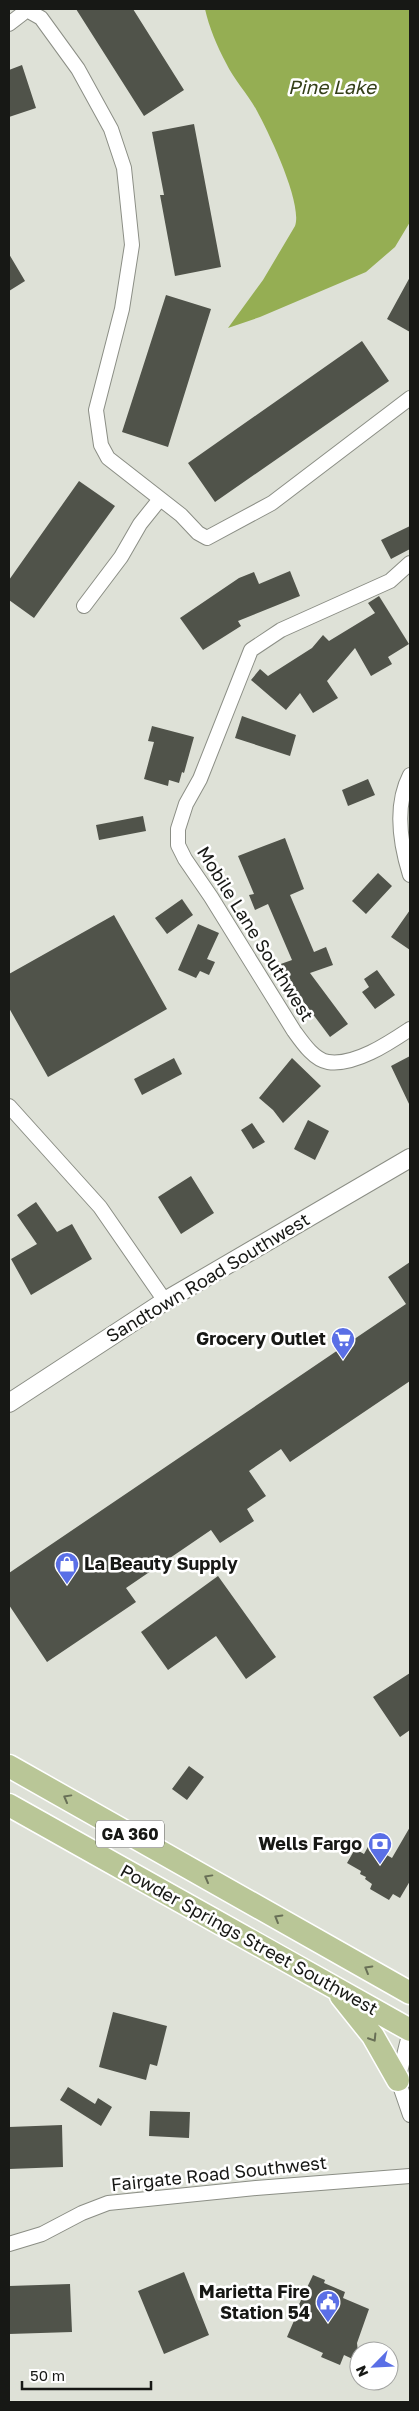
<svg xmlns="http://www.w3.org/2000/svg" width="419" height="2411" font-family="'Golos Text',sans-serif">
  <style>
    .water { fill: #95ae53 }
    .building { fill: #50534a }
    .lines { fill: none; stroke-linecap: round; stroke-linejoin: round }
    .minor-casing { stroke: #8b8e85; stroke-width: 16 }
    .tertiary-casing { stroke: #8b8e85; stroke-width: 20 }
    .primary-casing { stroke: #fff; stroke-width: 25 }
    .minor { stroke: #fff; stroke-width: 14 }
    .tertiary { stroke: #fff; stroke-width: 18 }
    .primary { stroke: #b9c697; stroke-width: 22 }
    .oneway { stroke: #686f56 }
    .labels { text-anchor: middle; stroke-width: 5; stroke-linejoin: round; paint-order: stroke }
    .shield { fill: #fff; stroke: #5d5d5b; stroke-width: 1 }
    .shield-label { font-size: 16px; font-weight: bold; fill: #171815 }
    .street-label { font-size: 18px; fill: #171815; stroke: #fff }
    .poi-label { font-size: 18px; font-weight: bold; fill: #171815; stroke: #fff; text-anchor: end }
    .water-label { font-size: 19px; font-style: italic; fill: #343f18; stroke: #fff }
  </style>
  <rect width="100%" height="100%" fill="#dee1d7"/>
  <path class="water" d="M205,9H410V222L395,247L366,272L260,317L228,328L263,280L295,226C303,204 269,133 257,111C248,94 234,80 226,63C217,46 209,27 205,9Z"/>
  <path class="building" d="M76,9H133L184,90L144,116Z
    M22,65L36,108L9,117V70Z
    M194,124L221,267L175,276L160,195H164L152,132Z
    M9,254L25,281L9,291Z
    M410,277V332L387,319Z
    M166,295L211,309L168,447L122,432Z
    M362,341L389,381L215,502L188,463Z
    M79,481L115,506L34,618L9,600V580Z
    M410,526V549L391,559L381,540Z
    M290,571L300,596L238,621L241,626L203,650L180,618L239,578L254,572L259,584Z
    M379,596L409,644L388,657L392,664L371,676L355,648L327,681L338,698L313,713L300,693L286,710L251,680L260,669L268,676L312,648L323,635L329,641L375,613L368,603Z
    M242,716L296,735L290,756L235,738Z
    M152,726L194,737L184,773L182,772L179,783L169,780L168,786L144,779L154,742L148,741Z
    M368,779L375,795L348,806L342,790Z
    M143,816L146,831L99,840L96,825Z
    M285,838L304,889L290,895L314,952L326,947L333,965L310,973L348,1024L330,1037L288,981L281,984L275,966L292,960L268,904L255,910L249,895L254,894L238,856Z
    M378,873L392,886L366,914L352,901Z
    M182,899L193,915L167,934L155,918Z
    M410,910V950L391,937Z
    M114,915L167,1009L48,1077L9,1008V974Z
    M198,924L219,933L207,959L215,962L209,975L200,971L196,978L178,970Z
    M377,970L395,995L375,1009L362,992L369,987L364,979Z
    M410,1056V1106L391,1066Z
    M174,1058L182,1074L142,1095L134,1079Z
    M292,1058L321,1086L283,1123L273,1110L259,1098Z
    M308,1120L329,1131L315,1160L294,1149Z
    M252,1123L265,1142L253,1149L241,1130Z
    M191,1176L214,1213L181,1234L158,1197Z
    M36,1202L57,1232L72,1224L92,1259L31,1295L11,1259L37,1244L17,1215Z
    M410,1262V1381L290,1462L281,1449L249,1471L266,1496L247,1509L254,1521L220,1543L211,1530L126,1588L136,1602L47,1662L9,1605V1573L406,1304L388,1277Z
    M218,1576L276,1657L246,1679L216,1636L168,1670L141,1632Z
    M410,1673V1730L400,1737L373,1697Z
    M189,1766L204,1777L187,1800L172,1789Z
    M410,1827V1881L400,1898L393,1894L389,1900L370,1889L372,1884L365,1879L366,1877L360,1874L361,1871L347,1863L355,1849L364,1854L369,1845L392,1858Z
    M113,2012L167,2026L157,2066L150,2064L146,2080L99,2067Z
    M68,2087L95,2104L98,2098L112,2107L101,2126L60,2100Z
    M150,2111L190,2112L189,2138L149,2136Z
    M62,2125L63,2167L9,2169V2127Z
    M184,2272L209,2335L164,2354L138,2291Z
    M313,2275L325,2280L324,2283L345,2292L343,2298L369,2309L357,2343L359,2362L344,2355L340,2365L321,2357L323,2353L287,2337L296,2316L294,2315Z
    M70,2284L72,2332L9,2334V2286Z"/>
  <g class="lines">
    <g class="minor-casing">
      <path id="minor" d="M25,9L41,18L78,69L111,129L124,168L132,245L122,309L96,410L101,445L108,458L181,515L198,533L207,538L272,503L410,398
        M9,24L22,14L24,9
        M410,563L390,581L281,630L251,650L200,779L186,804L178,829V845L185,859L211,897L294,1031C302,1042 314,1060 328,1062C355,1066 389,1043 410,1029
        M84,606L121,557L140,524L160,499
        M410,775C394,806 400,843 410,875
        M9,1106L100,1207L165,1301
        M410,2031L398,2080L410,2115
        M9,2244L42,2234L82,2213L108,2203L256,2188L410,2176"/>
    </g>
    <g class="tertiary-casing">
      <path id="tertiary" d="M9,1403L165,1301L410,1158"/>
    </g>
    <g class="primary-casing">
      <path id="primary" d="M9,1766L410,1993
        M9,1805L410,2030
        M341,1996L373,2036L398,2080"/>
    </g>
    <use href="#minor" class="minor"/>
    <use href="#tertiary" class="tertiary"/>
    <use href="#primary" class="primary"/>
  </g>
  <defs><path id="oneway-chevron" d="M-2-3.5L2.5 0L-2 3.5" fill="none" stroke-width="1.6" stroke-linecap="round" stroke-linejoin="round" transform="scale(1.25)"/></defs>
  <g class="oneway">
    <use href="#oneway-chevron" transform="translate(67 1798) rotate(-151)"/>
    <use href="#oneway-chevron" transform="translate(208 1878) rotate(-151)"/>
    <use href="#oneway-chevron" transform="translate(278 1918) rotate(-150)"/>
    <use href="#oneway-chevron" transform="translate(368 1969) rotate(-150)"/>
    <use href="#oneway-chevron" transform="translate(373 2038) rotate(58)"/>
  </g>
  <defs>
    <g id="supermarket-pin" transform="scale(1.25)"><path d="M0 17L-7.5 6A9.5 9.5 0 1 1 7.5 6Z" fill="#5a6fe6" stroke="#fff"/><path d="M-6-5.5h2.5l.6 2H6L4.5 2H-2.5L-4.4-4H-6ZM-1.5 3.2a1.3 1.3 0 1 0 .1 0ZM3 3.2a1.3 1.3 0 1 0 .1 0Z" fill="#fff"/></g>
    <g id="shop-pin" transform="scale(1.25)"><path d="M0 17L-7.5 6A9.5 9.5 0 1 1 7.5 6Z" fill="#5a6fe6" stroke="#fff"/><path d="M-5-2.5h2.3a2.7 3.5 0 0 1 5.4 0H5L5.5 6h-11ZM-1.5-2.5h3a1.5 2.3 0 0 0-3 0Z" fill="#fff"/></g>
    <g id="bank-pin" transform="scale(1.25)"><path d="M0 17L-7.5 6A9.5 9.5 0 1 1 7.5 6Z" fill="#5a6fe6" stroke="#fff"/><path d="M-6-4H6V4H-6ZM0-2.3a2.3 2.3 0 1 0 0 4.6a2.3 2.3 0 1 0 0-4.6Z" fill="#fff"/></g>
    <g id="civic-pin" transform="scale(1.25)"><path d="M0 17L-7.5 6A9.5 9.5 0 1 1 7.5 6Z" fill="#5a6fe6" stroke="#fff"/><path d="M-.6-6.5H3V-4.5H.6V-3L4-1V1h2V6H-6V1h2V-1L-.6-3ZM-1.2 2.5V6h2.4V2.5Z" fill="#fff"/></g>
  </defs>
  <g fill-rule="evenodd">
    <use href="#supermarket-pin" x="343" y="1339"/>
    <use href="#shop-pin" x="67" y="1564"/>
    <use href="#bank-pin" x="380" y="1844"/>
    <use href="#civic-pin" x="328" y="2302"/>
  </g>
  <g class="labels">
    <rect class="shield" x="96" y="1820.5" width="68" height="27" rx="4"/>
    <g class="shield-label">
      <text x="130" y="1840">GA 360</text>
    </g>
    <g class="street-label">
      <text transform="translate(255 934) rotate(58)" y="6">Mobile Lane Southwest</text>
      <text transform="translate(208 1278) rotate(-31)" y="6">Sandtown Road Southwest</text>
      <text transform="translate(249 1940) rotate(29)" y="6">Powder Springs Street Southwest</text>
      <text transform="translate(219 2174) rotate(-6)" y="6">Fairgate Road Southwest</text>
    </g>
    <g class="poi-label">
      <text x="326" y="1345">Grocery Outlet</text>
      <text x="84" y="1570" text-anchor="start">La Beauty Supply</text>
      <text x="362" y="1850">Wells Fargo</text>
      <text x="310" y="2298">Marietta Fire<tspan x="310" dy="21">Station 54</tspan></text>
    </g>
    <g class="water-label">
      <text x="332" y="94">Pine Lake</text>
    </g>
  </g>
  <rect width="419" height="2411" fill="none" stroke="#171815" stroke-width="20"/>
  <g transform="translate(374 2366) rotate(246)"><circle r="24" fill="#ffffff" stroke="#a2a3a1"/>
  <path d="M0-4L9 19L0 12L-9 19Z" fill="#5a6fe6"/>
  <text y="-8" font-size="14" font-weight="bold" text-anchor="middle" fill="#171815">N</text>
  </g>
  <path d="M22 2381v8h129v-8" fill="none" stroke="#171815" stroke-width="2.5"/>
  <text x="30" y="2381" font-size="15" fill="#171815" stroke="#ffffff" stroke-width="4" paint-order="stroke">50 m</text>
</svg>
